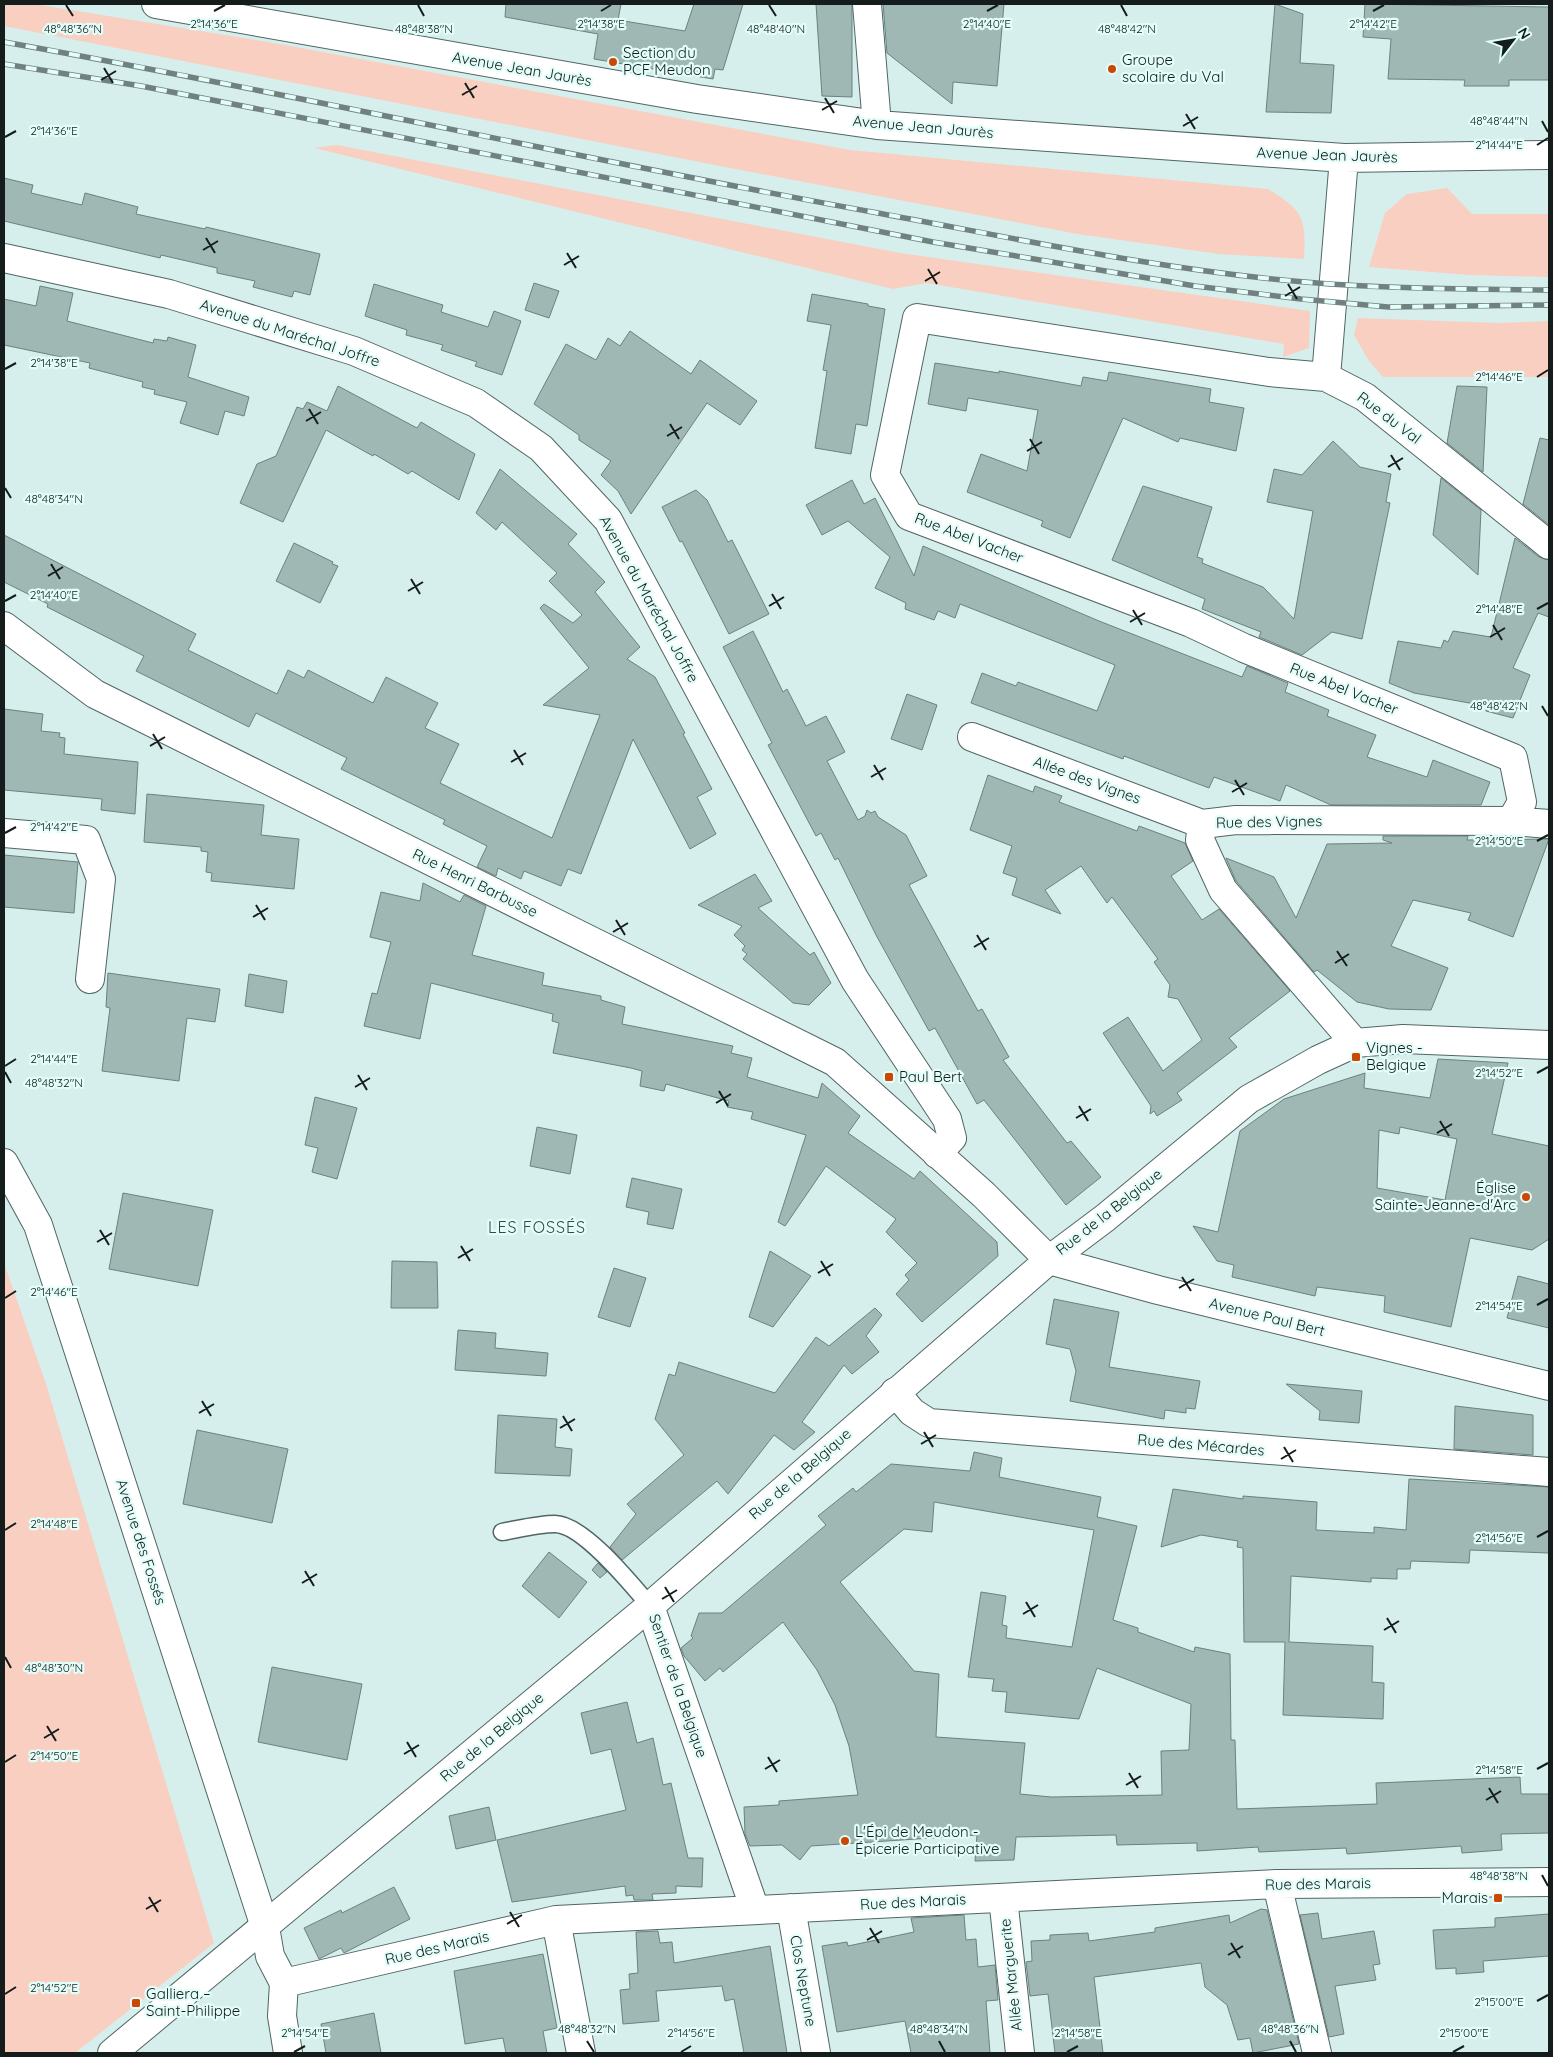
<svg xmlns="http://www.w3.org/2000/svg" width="1553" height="2057" font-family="Quicksand,sans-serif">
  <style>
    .green { fill: #f8cfc1 }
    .building { fill: #9fb8b4; stroke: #6b827f; fill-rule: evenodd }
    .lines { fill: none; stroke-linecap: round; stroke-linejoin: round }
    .service-casing { stroke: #506664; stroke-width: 19 }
    .minor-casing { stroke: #506664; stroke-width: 30 }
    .tertiary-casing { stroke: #506664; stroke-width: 30 }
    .service { stroke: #fff; stroke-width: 16 }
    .minor { stroke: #fff; stroke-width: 28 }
    .tertiary { stroke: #fff; stroke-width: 28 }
    .rail-casing { stroke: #718180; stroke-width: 5.5 }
    .rail { stroke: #e3fdf9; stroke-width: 4; stroke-dasharray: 11; stroke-linecap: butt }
    .ticks { fill: none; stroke: #141d1c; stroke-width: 2 }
    .poi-dot { fill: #cd4704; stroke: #e3fdf9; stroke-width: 2 }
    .labels { text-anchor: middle; stroke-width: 4.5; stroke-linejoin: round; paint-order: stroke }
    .poi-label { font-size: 15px; fill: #141d1c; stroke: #e3fdf9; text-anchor: start }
    .street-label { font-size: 15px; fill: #141d1c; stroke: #e3fdf9 }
    .neighbourhood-label { font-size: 16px; letter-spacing: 1px; fill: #334846; stroke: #e3fdf9 }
    .ticks-label { font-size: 12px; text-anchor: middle; fill: #141d1c; stroke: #e3fdf9; stroke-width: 4.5; stroke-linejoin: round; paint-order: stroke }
  </style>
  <rect width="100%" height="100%" fill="#d6efec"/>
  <path class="green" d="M4,4H34L274,43L850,150L1268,189C1304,211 1306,218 1304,259L1219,254L1078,234L725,167L4,26Z
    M337,145L900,253L1310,311L1309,348L1283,357L1284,344L927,283L893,289L314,148Z
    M1447,188L1472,214H1549V277L1470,275L1369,267L1385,213L1407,194Z
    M1358,318L1499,323L1549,321V377H1383L1369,361L1354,335Z
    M4,1263L46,1384L214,1943L75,2053H4Z"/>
  <path class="building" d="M506,4H621L618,20L685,31L694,4H743L723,70L715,69L713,79L594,59L598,34L505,17Z
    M816,4H852V97L822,96Z
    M883,4H1004L997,86L953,82L952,104L887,53Z
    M1275,4L1303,14L1300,63L1334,65L1331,113L1266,112Z
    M1365,4L1549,7V80H1509V86H1464L1465,80L1388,79L1391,39L1363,37Z
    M4,178L33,185L31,193L82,205L85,193L138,207L136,214L205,229L206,227L320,254L310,295L294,291L292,297L253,287L255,281L217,273V268L161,255L160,258L4,221Z
    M534,283L559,291L549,318L525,310Z
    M374,284L443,305L441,312L488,327L494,311L521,321L502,375L475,366L477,362L441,350L443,345L406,335L407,330L365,316Z
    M40,286L73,293L67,321L153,343L154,339L167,341L168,337L196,345L188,377L249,397L244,416L225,411L218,435L180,423L187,402L154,394L155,390L142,387L143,382L89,368L90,363L4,345V299L36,306Z
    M812,294L868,304V306L885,309L867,426L856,424L851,454L815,448L827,371L823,370L831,325L807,321Z
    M630,331L691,374L700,360L757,401L740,425L707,403L631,514L618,491L601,475L611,461L579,440V435L534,404L566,344L596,360L608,338L620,346Z
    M935,363L999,373V371L1081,386L1083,377L1107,381L1109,372L1211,389L1209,402L1244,408L1236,451L1180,438L1178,442L1123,418L1070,538L1041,526L1043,521L967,492L981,454L1027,471L1038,410L968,398L966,411L928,404Z
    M338,386L417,428L421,422L475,454L459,500L412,471L408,474L374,454L373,456L326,430L283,522L240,503L257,464L276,456L297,407L303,409L307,402L327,411Z
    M1457,386L1487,387L1483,472L1447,443Z
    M1540,438L1549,440V525L1523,504Z
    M1333,441L1360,467L1391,474L1386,502L1390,503L1362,639L1332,632L1302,655L1259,637L1261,632L1202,609L1205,599L1112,560L1143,486L1212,507L1197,557L1203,559L1202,563L1263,587L1294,619L1313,511L1267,502L1274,469L1302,475Z
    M500,469L577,534L568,544L605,582L595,592L640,647L627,659L655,677L685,733L683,734L712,789L697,797L716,834L690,849L633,739L581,874L568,869L561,886L524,871L521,879L498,868L496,876L477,867L487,846L443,824L445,820L341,769L347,758L256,713L249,727L136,671L144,656L47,607L48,604L4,582V535L196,634L188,650L277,694L288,670L304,678L308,670L373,703L386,677L438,703L425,728L459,744L440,783L552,838L600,715L543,705L589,668L540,608L544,604L573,623L582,615L549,581L557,573L502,522L496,530L476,513Z
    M1441,478L1481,510L1478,575L1433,535Z
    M852,480L864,504L875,498L914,576L923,546L1099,621L1242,677L1247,666L1288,683L1285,692L1329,710L1327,716L1376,735L1367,757L1427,777L1433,760L1490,782L1481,805H1331L1286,785L1280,801L1214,777L1209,788L1124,756L1123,759L971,703L982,673L1016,686L1018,682L1097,711L1115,665L960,604L955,618L938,611L934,620L905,609L906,603L875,588L890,557L848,521L822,535L806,505Z
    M696,490L707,500L728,542L732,540L769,614L729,634L682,541L680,542L662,507Z
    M1515,538L1539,557L1549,560V617L1538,613L1513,668L1530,675L1513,718L1486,711V706L1414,693L1389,683L1398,641L1441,648L1444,640L1448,642L1453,631L1491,637Z
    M294,543L333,562L332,564L338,566L320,603L276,581Z
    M753,631L783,692L787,689L806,726L826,716L845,752L827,761L858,820L865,816L867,810L871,813L875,811L878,817L906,835L927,876L909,885L978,1011L982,1009L1009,1057L1003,1060L1067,1143L1071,1141L1101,1177L1066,1205L984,1100L977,1104L935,1028L929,1031L876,935L838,858L835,860L821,833L816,836L768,745L772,743L723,647Z
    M907,694L937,705L922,750L891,739Z
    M4,709L43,714L41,731L60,733L59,737L65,738L64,754L138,762L135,814L101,810L102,799L4,790Z
    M988,775L1033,792L1035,786L1062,796L1059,802L1137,831L1139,826L1185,843L1193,861L1171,876L1202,920L1219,909L1290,991L1229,1038L1237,1047L1177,1093L1182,1100L1157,1116L1154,1111L1150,1114L1151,1106L1103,1033L1128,1017L1163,1071L1202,1040L1178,999L1168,997L1170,985L1154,962L1158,959L1112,897L1107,903L1081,866L1045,890L1061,914L1012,895L1017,878L1003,873L1012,846L970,830Z
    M147,794L264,805L261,835L299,839L294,889L211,881L212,873L206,872L208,852L201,851V847L144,842Z
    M1383,836H1468L1467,840L1549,839L1513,937L1468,920L1471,913L1413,900L1391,946L1448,968L1431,1010L1389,1009L1357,1002L1317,970L1314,972L1236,881L1226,858L1274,877L1296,918L1327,844L1392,843L1383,840Z
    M4,855L78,862L74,913L4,907Z
    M755,874L772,901L758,908L810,955L814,952L831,983L809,1005L793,1003L743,959L747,954L742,950L745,946L734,935L742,926L698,905Z
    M423,883L460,902L464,895L486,906L472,955L544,973L542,985L601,996V1000L625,1007L622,1024L733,1046L731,1053L752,1058L747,1077L818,1098L822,1083L860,1116L848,1133L914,1179L920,1171L997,1242L998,1256L922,1322L896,1294L909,1280L905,1275L917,1263L886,1232L896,1219L826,1166L785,1226L778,1222L806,1135L751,1119L753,1112L727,1107L729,1101L666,1084L664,1091L640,1086L642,1071L631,1068L553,1053L559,1023L552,1021L553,1014L431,983L420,1039L364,1026L372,993L377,994L391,942L370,937L381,892L420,901Z
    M108,973L220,989L215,1022L187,1018L179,1081L102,1071L110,1008L106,1007Z
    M249,974L287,981L283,1013L245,1006Z
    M1438,1059L1508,1063L1492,1134L1549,1146V1239L1532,1250L1470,1238L1451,1327L1384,1312L1385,1296L1317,1287L1315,1296L1232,1277L1234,1265L1217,1261L1193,1226L1218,1232L1240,1131L1284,1099L1365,1073L1364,1088L1430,1098ZM1400,1127L1457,1139L1445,1200L1377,1188L1379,1130L1399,1134Z
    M315,1097L357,1108L337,1179L312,1172L318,1148L305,1145Z
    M537,1127L577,1135L570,1174L530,1166Z
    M632,1178L682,1189L673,1229L647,1224L649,1212L626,1207Z
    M123,1193L213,1210L198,1286L109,1269Z
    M770,1251L811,1276L773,1327L749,1317Z
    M392,1261L437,1262L438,1308H391Z
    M614,1268L646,1278L630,1327L598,1317Z
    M1518,1276L1549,1284V1328L1507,1318Z
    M1054,1299L1119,1312L1109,1367L1200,1381L1195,1409L1186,1408V1413L1165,1410L1164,1419L1070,1401L1076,1371L1070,1349L1046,1344Z
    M875,1308L882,1315L866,1336L879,1352L852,1374L844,1365L802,1422L815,1432L794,1450L774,1435L728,1494L717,1481L622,1560L610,1547L636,1514L627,1504L684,1455L655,1419L669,1374L675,1376L679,1362L775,1393L816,1337L829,1346Z
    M458,1330L496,1333L495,1348L548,1353L546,1376L455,1370Z
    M1286,1384L1362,1391L1359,1423L1319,1420L1320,1411Z
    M1455,1406L1533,1415V1455L1454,1449Z
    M498,1415L557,1419L555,1447L572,1449L570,1476L495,1473Z
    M197,1430L288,1449L272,1523L183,1504Z
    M974,1452L1002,1458L999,1477L1101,1497L1097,1517L1137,1526L1113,1620L1138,1628V1632L1194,1652L1195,1647L1230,1654L1231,1740H1235L1237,1809L1377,1804L1376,1783L1520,1777L1521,1794H1549V1833L1501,1834L1502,1850L1462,1853L1461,1846L1347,1854L1346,1848L1259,1852L1258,1847L1197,1851V1843L1117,1845L1116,1835L1016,1837L1014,1860L975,1861L977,1835L811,1846L800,1860L782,1845L750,1846L745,1834L744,1807L779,1805V1801L858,1795L849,1746L835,1705L817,1670L783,1622L723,1672L720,1668L705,1681L684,1656L681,1648L693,1638L691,1636L699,1613H722L826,1525L818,1516L853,1488L856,1492L891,1464L970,1471ZM934,1502L1094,1530L1072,1647L1006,1638L1007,1626L1002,1625L1006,1596L981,1592L968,1677L994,1679L992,1691L1007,1692L1005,1712L1079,1719L1097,1668L1191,1704L1189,1750L1161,1751L1162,1795L1051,1797L1020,1794L1025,1743L936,1737L939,1674L914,1671L840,1582L904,1529L932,1532Z
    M1409,1479L1549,1487V1553L1470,1550L1469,1563L1411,1561L1410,1569H1397V1579L1371,1578V1582L1291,1576L1289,1642L1373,1646L1372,1682L1384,1683L1383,1719L1283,1715L1285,1642H1244L1243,1548L1237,1547L1238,1541L1201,1535L1161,1547L1173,1489L1243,1499V1496L1317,1502L1316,1530L1374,1533V1527L1406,1530Z
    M549,1552L587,1582L559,1618L522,1586Z
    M598,1563L607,1572L600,1578L592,1570Z
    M272,1667L362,1684L347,1760L258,1742Z
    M627,1702L637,1743L653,1738L663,1785L671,1783L688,1858H703L702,1887L676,1886V1893L652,1894L653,1900H634L633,1895L626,1896L625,1886L512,1902L497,1840L626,1810L611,1749L591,1754L581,1713Z
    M489,1807L496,1840L456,1849L449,1816Z
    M394,1887L410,1919L344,1953L341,1948L319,1959L304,1928L341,1910L342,1913Z
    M1261,1909L1267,1910L1299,2044L1253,2053L1250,2038L1238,2040L1227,2005L1205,1987L1201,1963L1094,1977L1103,2053H1055L1048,1994L1030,1996L1026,1962L1032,1961L1031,1941L1050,1940V1935L1088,1933L1089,1941L1155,1932V1928L1229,1915L1230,1923Z
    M1318,1913L1322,1939L1374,1931L1380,1964L1373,1965L1376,1980L1335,1986L1344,2034L1329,2037L1300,1915Z
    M1549,1914V1956L1483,1961L1484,1972L1456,1974V1968L1436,1969L1433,1930L1495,1927V1918Z
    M964,1915L966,1940L976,1939L978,1967L995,1965L998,2000L986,2001L990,2053H911L905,2021L837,2032L822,1946L847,1942L848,1946L914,1932L911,1918Z
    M658,1931L660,1943L672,1942L674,1963L770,1946L787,2053H744L734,1999L725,2001L722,1986L656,1991L659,2021L623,2024L620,1990L630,1989L629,1974L638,1973L636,1932Z
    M543,1954L557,2028L543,2031L547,2053H506L503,2038L465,2044L454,1971Z
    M374,2013L381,2053H326L321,2024Z"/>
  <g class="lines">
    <g class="service-casing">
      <path id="service" d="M502,1532C519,1529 538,1524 555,1524C583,1524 632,1585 650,1606"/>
    </g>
    <g class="minor-casing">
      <path id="minor" d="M156,4L697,99L877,125L1344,158L1549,155
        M867,4L877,125
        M4,258L169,294L354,351L476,403L541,448L608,520L855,980L947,1119L952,1138L937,1154
        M1326,377L1344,158
        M972,737L1202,824
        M1511,821L1522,802L1513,758L1244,648L1191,623L909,516L885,475L917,318L1269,372L1326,377L1365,397L1549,545
        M4,833L86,840L101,879L90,979
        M1355,1043L1223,890L1200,840L1202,824L1236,820L1511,821L1549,824
        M4,1163L38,1225L265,1927L270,1956L284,1983L282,2016L288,2053
        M1049,1260L1105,1218L1249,1099L1318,1060L1355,1043L1403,1039L1549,1045
        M1049,1260L1158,1290L1549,1386
        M895,1392L912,1412L929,1423L1549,1472
        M650,1606L755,1910
        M1277,1884L1317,2053
        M1003,1898L1020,2053
        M791,1908L816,2053
        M556,1920L581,2053
        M284,1983L556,1920L1277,1884L1549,1882"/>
    </g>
    <g class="tertiary-casing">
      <path id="tertiary" d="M4,626L95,694L835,1062L984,1195L1049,1260L650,1606L112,2053"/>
    </g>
    <use href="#service" class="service"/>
    <use href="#minor" class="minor"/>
    <use href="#tertiary" class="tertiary"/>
    <g class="rail-casing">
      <path id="rail" d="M4,42C296,94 585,160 878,213C1019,239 1161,270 1305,282C1386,289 1468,289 1549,290
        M4,64L141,86L933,242L1195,286L1301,299L1388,307L1549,305"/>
    </g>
    <use href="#rail" class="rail"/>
  </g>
  <path class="ticks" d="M66,5L73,16M418,5L424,16M769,5L776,16M1121,5L1127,16M214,11L225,5M601,11L611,5M987,11L998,5M1373,11L1384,5M104,68L113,83M101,80L116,71M465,83L474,98M462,95L477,86M825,98L834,113M822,110L837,101M1186,114L1195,129M1542,121L1548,132M1183,126L1198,117M5,137L16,131M1537,145L1548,138M206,238L215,253M203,250L218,241M567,253L576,268M564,265L579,256M928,269L937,284M925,281L940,272M1288,284L1297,299M1285,296L1300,287M5,369L16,363M1537,377L1548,370M309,409L318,424M306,421L321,412M670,424L679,439M667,436L682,427M1030,439L1039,454M1027,451L1042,442M1391,455L1400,470M1388,467L1403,458M5,488L11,498M51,564L60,579M48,576L63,567M411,579L420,594M408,591L423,582M772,594L781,609M5,601L16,595M769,606L784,597M1537,609L1548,603M1133,610L1142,625M1130,622L1145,613M1493,625L1502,640M1490,637L1505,628M1542,706L1548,716M153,734L162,749M150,746L165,737M514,750L523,765M511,762L526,753M874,765L883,780M871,777L886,768M1235,780L1244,795M1232,792L1247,783M5,833L16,827M1537,841L1548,835M256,905L265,920M253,917L268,908M616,920L625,935M613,932L628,923M977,935L986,950M974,947L989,938M1337,951L1347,966M1335,963L1349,954M5,1066L16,1059M5,1072L11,1083M1537,1073L1548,1067M358,1075L367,1090M355,1087L370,1078M719,1091L728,1106M716,1103L731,1094M1079,1106L1088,1121M1076,1118L1091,1109M1440,1121L1449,1136M1437,1133L1452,1124M100,1230L109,1245M97,1242L112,1233M461,1246L470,1261M458,1258L473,1249M821,1261L830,1276M818,1273L833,1264M1182,1277L1191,1291M1179,1288L1194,1279M5,1298L16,1291M1537,1305L1548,1299M202,1401L211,1416M199,1413L214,1404M563,1416L572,1431M560,1428L575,1419M924,1432L933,1447M921,1444L936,1435M1284,1447L1293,1462M1281,1459L1296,1450M5,1530L16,1523M1537,1537L1548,1531M305,1571L314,1586M302,1583L317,1574M665,1587L674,1602M662,1599L677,1590M1026,1602L1035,1617M1023,1614L1038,1605M1387,1618L1396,1633M1384,1630L1399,1621M5,1657L11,1668M47,1726L56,1741M44,1738L59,1729M407,1742L416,1757M404,1754L419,1745M768,1757L777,1772M5,1762L16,1755M765,1769L780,1760M1537,1769L1548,1763M1129,1773L1138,1788M1126,1785L1141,1776M1489,1788L1498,1803M1486,1800L1501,1791M1542,1875L1548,1886M149,1897L158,1912M146,1909L161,1900M510,1912L519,1927M507,1924L522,1915M870,1928L879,1943M867,1940L882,1931M1231,1943L1240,1958M1228,1955L1243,1946M5,1994L16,1987M1537,2001L1548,1995M587,2041L594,2052M939,2041L945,2052M1290,2041L1296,2052M294,2052L305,2046M681,2052L691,2046M1067,2052L1078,2046M1453,2052L1464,2046"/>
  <g class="poi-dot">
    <circle cx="613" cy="62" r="5"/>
    <circle cx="1112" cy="69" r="5"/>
    <rect x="1351" y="1052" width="10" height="10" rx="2.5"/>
    <rect x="884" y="1072" width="10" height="10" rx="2.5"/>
    <circle cx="1526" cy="1197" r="5"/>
    <circle cx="845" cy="1841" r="5"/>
    <rect x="1493" y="1893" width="10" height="10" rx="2.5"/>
    <rect x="131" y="1998" width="10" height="10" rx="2.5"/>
  </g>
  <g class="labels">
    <g class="poi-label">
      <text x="623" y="58">Section du<tspan x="623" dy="17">PCF Meudon</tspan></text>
      <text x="1122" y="65">Groupe<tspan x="1122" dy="17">scolaire du Val</tspan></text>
      <text x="1366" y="1053">Vignes -<tspan x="1366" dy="17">Belgique</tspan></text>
      <text x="899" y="1082">Paul Bert</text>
      <text x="1516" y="1193" text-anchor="end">Église<tspan x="1516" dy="17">Sainte-Jeanne-d'Arc</tspan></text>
      <text x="855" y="1837">L'Épi de Meudon -<tspan x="855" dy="17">Épicerie Participative</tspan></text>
      <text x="1488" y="1903" text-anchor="end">Marais</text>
      <text x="146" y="1999">Galliera –<tspan x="146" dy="17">Saint-Philippe</tspan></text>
    </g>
    <g class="street-label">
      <text transform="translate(522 69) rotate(10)" y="5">Avenue Jean Jaurès</text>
      <text transform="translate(923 127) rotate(5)" y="5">Avenue Jean Jaurès</text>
      <text transform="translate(1327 155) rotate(2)" y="5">Avenue Jean Jaurès</text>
      <text transform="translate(290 333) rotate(18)" y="5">Avenue du Maréchal Joffre</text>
      <text transform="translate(1389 418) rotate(37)" y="5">Rue du Val</text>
      <text transform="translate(969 538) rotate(21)" y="5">Rue Abel Vacher</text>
      <text transform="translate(649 599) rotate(61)" y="5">Avenue du Maréchal Joffre</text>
      <text transform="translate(1344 689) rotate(22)" y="5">Rue Abel Vacher</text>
      <text transform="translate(1087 780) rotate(20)" y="5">Allée des Vignes</text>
      <text transform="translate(1269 822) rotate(-1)" y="5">Rue des Vignes</text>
      <text transform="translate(475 883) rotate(26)" y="5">Rue Henri Barbusse</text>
      <text transform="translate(1109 1212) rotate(-38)" y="5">Rue de la Belgique</text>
      <text transform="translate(1267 1317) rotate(14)" y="5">Avenue Paul Bert</text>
      <text transform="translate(1201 1445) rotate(5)" y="5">Rue des Mécardes</text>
      <text transform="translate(800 1474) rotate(-41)" y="5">Rue de la Belgique</text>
      <text transform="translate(141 1542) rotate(72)" y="5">Avenue des Fossés</text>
      <text transform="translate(678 1686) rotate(71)" y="5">Sentier de la Belgique</text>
      <text transform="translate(492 1737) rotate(-40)" y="5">Rue de la Belgique</text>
      <text transform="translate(1318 1884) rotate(-1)" y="5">Rue des Marais</text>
      <text transform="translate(913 1902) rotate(-3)" y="5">Rue des Marais</text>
      <text transform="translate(437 1948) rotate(-13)" y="5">Rue des Marais</text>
      <text transform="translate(1011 1975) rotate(-96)" y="5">Allée Marguerite</text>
      <text transform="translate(803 1981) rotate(80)" y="5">Clos Neptune</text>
    </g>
    <g class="neighbourhood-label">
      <text x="537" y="1233">LES FOSSÉS</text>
    </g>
  </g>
  <g class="ticks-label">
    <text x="214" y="28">2°14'36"E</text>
    <text x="601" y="28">2°14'38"E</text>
    <text x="987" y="28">2°14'40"E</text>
    <text x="1373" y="28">2°14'42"E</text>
    <text x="73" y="33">48°48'36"N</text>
    <text x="424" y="33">48°48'38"N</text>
    <text x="776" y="33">48°48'40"N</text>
    <text x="1127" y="33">48°48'42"N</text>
    <text x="1499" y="125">48°48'44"N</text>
    <text x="54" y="135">2°14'36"E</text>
    <text x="1499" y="149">2°14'44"E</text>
    <text x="54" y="367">2°14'38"E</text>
    <text x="1499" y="381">2°14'46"E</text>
    <text x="54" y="503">48°48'34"N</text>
    <text x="54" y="599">2°14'40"E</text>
    <text x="1499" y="613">2°14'48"E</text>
    <text x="1499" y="710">48°48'42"N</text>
    <text x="54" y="831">2°14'42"E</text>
    <text x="1499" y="845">2°14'50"E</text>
    <text x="54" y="1063">2°14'44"E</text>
    <text x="1499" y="1077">2°14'52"E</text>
    <text x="54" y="1087">48°48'32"N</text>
    <text x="54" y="1296">2°14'46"E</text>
    <text x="1499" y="1310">2°14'54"E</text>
    <text x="54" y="1528">2°14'48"E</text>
    <text x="1499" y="1542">2°14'56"E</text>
    <text x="54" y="1672">48°48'30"N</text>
    <text x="54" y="1760">2°14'50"E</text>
    <text x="1499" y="1774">2°14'58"E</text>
    <text x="1499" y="1880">48°48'38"N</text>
    <text x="54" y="1992">2°14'52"E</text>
    <text x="1499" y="2006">2°15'00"E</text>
    <text x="587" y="2033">48°48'32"N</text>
    <text x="939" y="2033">48°48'34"N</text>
    <text x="1290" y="2033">48°48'36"N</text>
    <text x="305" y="2037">2°14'54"E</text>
    <text x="691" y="2037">2°14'56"E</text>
    <text x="1078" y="2037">2°14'58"E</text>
    <text x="1464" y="2037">2°15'00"E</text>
  </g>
  <rect width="1553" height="2057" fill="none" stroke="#141d1c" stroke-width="10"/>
  <g transform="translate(1513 40) rotate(59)" stroke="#e3fdf9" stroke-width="4" paint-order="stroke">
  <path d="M0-4L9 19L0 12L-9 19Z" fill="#141d1c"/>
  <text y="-8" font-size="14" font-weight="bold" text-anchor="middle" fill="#141d1c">N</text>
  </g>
</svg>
